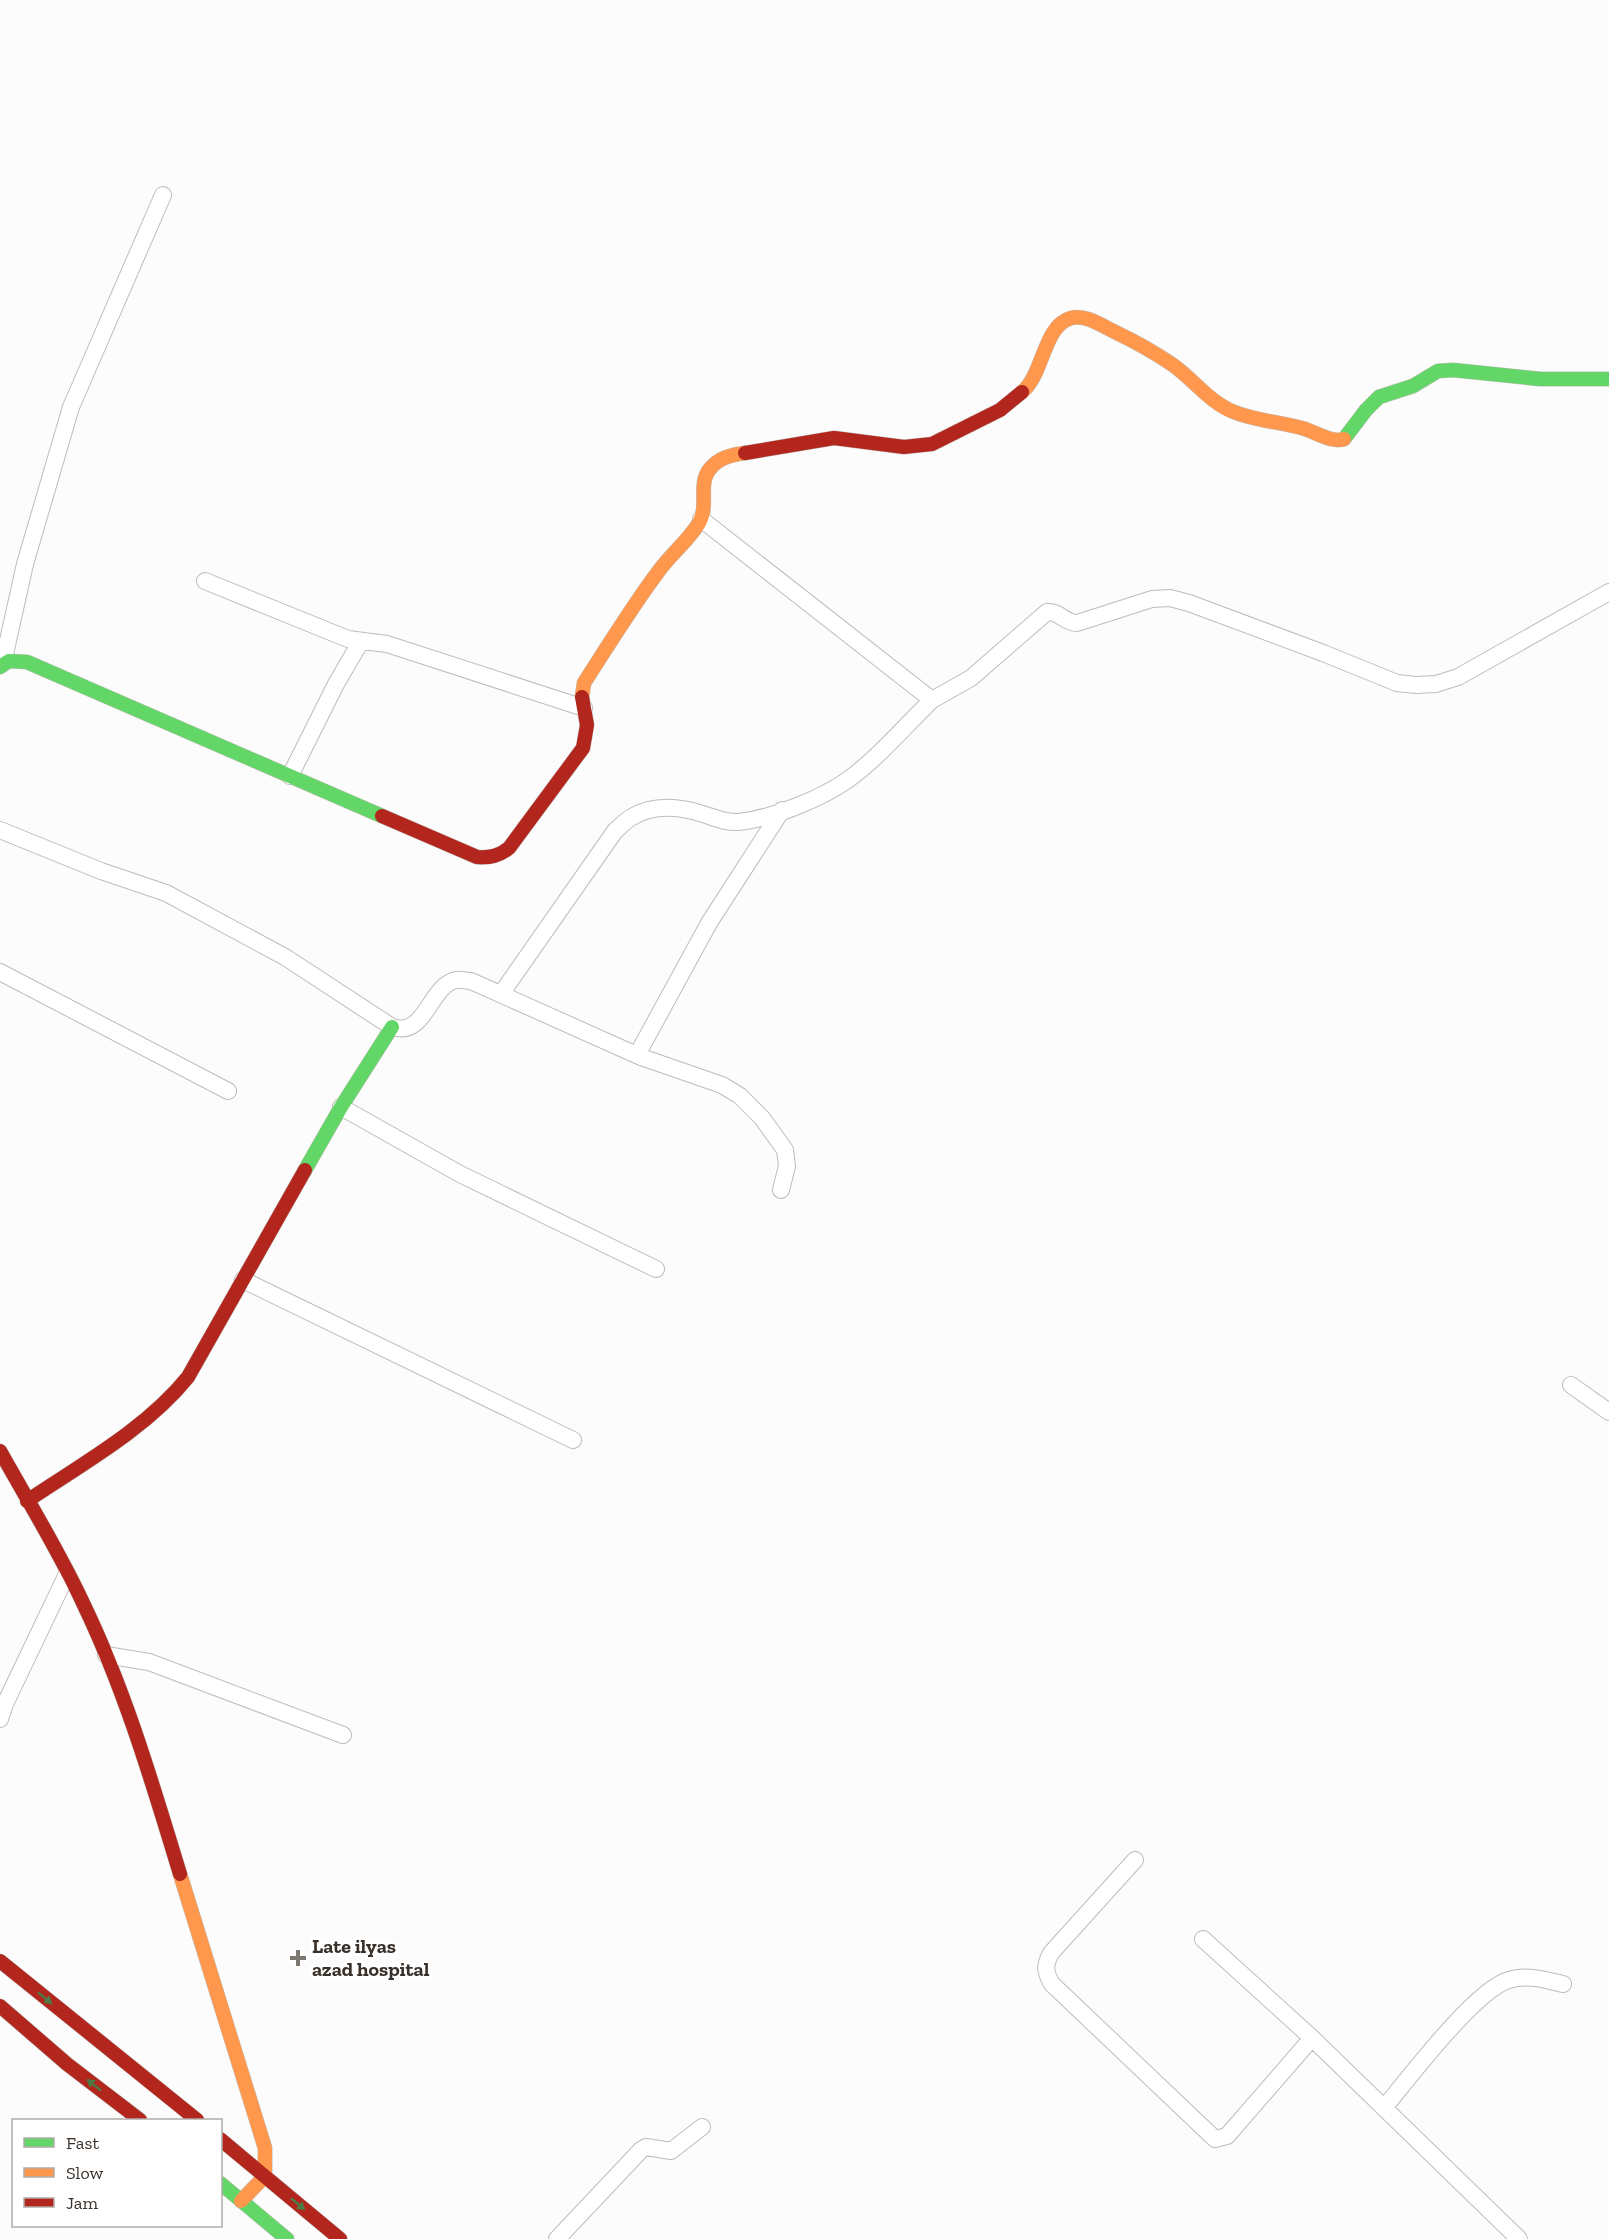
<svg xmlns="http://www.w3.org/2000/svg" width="1609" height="2239" font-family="'Zilla Slab',serif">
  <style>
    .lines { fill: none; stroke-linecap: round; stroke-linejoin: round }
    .street-casing { stroke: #c0bcb8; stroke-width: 18 }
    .fast-casing { stroke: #c0bcb8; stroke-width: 15 }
    .slow-casing { stroke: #c0bcb8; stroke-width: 15 }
    .jam-casing { stroke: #c0bcb8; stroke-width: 15 }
    .street { stroke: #fefffe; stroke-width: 16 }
    .fast { stroke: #63d668; stroke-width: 14 }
    .slow { stroke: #ff974d; stroke-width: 14 }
    .jam { stroke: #b3261e; stroke-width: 14 }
    .oneway { fill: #4c7b45 }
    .poi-dot { fill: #7d7772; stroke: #fff; stroke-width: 2 }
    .labels { text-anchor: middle; stroke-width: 6; stroke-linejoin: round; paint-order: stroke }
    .poi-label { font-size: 20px; font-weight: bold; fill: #393029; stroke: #fff; text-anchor: start }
  </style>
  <rect width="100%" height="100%" fill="#fbfcfb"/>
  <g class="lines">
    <g class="street-casing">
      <path id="street" d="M205,581L348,639L387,644L584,708
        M3,663L25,564L71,407L163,195
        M932,700L971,678L1047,612C1059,611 1065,623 1077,623L1152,599L1170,598L1189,603L1323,653L1397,683L1416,685L1436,684L1458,677L1609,592
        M290,776L336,684L361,641
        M0,830L101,871L166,893L285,957L392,1027C426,1038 429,986 456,980C461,979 466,981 471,981L641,1057L722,1085L740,1096L762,1118L785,1150L787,1166L781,1190
        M0,972L228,1091
        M501,994L615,831C620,827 626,820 632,817C654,804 681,807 703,814C715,818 726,823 739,822C773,818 821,799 849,779C879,757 905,726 932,700L701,519
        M637,1055L709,923L782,810
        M341,1107L460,1174L656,1269
        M243,1280L573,1440
        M1571,1385L1609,1412
        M106,1655L149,1662L343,1735
        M0,1719L5,1704L67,1574
        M1135,1860L1051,1953C1044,1966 1045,1972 1052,1984L1215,2139L1227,2136L1312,2038
        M1203,1939L1312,2038L1519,2239
        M1384,2108C1408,2079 1476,1989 1509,1980C1526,1974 1546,1980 1563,1984
        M557,2239L641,2150L646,2147L671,2151L702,2127"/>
    </g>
    <g class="fast-casing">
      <path id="fast" d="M1344,439L1366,410L1379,397L1413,386L1438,371L1453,370L1540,379H1609
        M0,667L9,661L27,662L382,816
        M305,1170L341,1107L392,1027
        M220,2183L287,2239"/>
    </g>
    <g class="slow-casing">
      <path id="slow" d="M1022,392C1044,374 1043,326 1071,318C1085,314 1101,325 1113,331C1134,341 1154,352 1173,365C1194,380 1209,402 1234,412C1256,421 1282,422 1305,429C1317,433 1332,443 1344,439
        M582,697L584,683C608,646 631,608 658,572C670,555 688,541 699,523C709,506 698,485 709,470C718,458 730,455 745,453
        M180,1874L265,2148V2176L241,2201"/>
    </g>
    <g class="jam-casing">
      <path id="jam" d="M745,453L834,438L904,447L932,444L1000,410L1022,392
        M382,816L477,857C490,858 499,856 509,848L583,748L587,725L582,697
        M0,1451C28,1501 59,1551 83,1603C125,1690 152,1782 180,1874
        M27,1501C82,1464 146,1429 188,1377L305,1170
        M0,1961L197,2120
        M0,2006L67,2064L140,2120
        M220,2139L340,2239"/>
    </g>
    <use href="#street" class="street"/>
    <use href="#fast" class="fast"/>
    <use href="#slow" class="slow"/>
    <use href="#jam" class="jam"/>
  </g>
  <defs><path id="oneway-solid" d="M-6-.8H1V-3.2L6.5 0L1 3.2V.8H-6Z" transform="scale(1.5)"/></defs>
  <g class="oneway">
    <use href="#oneway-solid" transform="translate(45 1998) rotate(39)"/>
    <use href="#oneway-solid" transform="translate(94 2085) rotate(-142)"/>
    <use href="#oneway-solid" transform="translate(298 2204) rotate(40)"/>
  </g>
  <path class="poi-dot" d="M295 1949h6v6h6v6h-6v6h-6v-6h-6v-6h6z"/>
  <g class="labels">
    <g class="poi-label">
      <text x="312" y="1953">Late ilyas<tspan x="312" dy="23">azad hospital</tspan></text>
    </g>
  </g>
  <rect x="12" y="2119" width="210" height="108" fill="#ffffff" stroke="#b0aca9" stroke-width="1.5"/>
  <rect x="24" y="2138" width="30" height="9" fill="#63d668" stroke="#b0aca9" stroke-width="1.5"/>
  <text x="66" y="2149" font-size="18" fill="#393029">Fast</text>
  <rect x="24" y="2168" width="30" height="9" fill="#ff974d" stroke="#b0aca9" stroke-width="1.5"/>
  <text x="66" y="2179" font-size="18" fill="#393029">Slow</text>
  <rect x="24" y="2198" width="30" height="9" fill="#b3261e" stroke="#b0aca9" stroke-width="1.5"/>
  <text x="66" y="2209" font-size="18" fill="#393029">Jam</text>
</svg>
